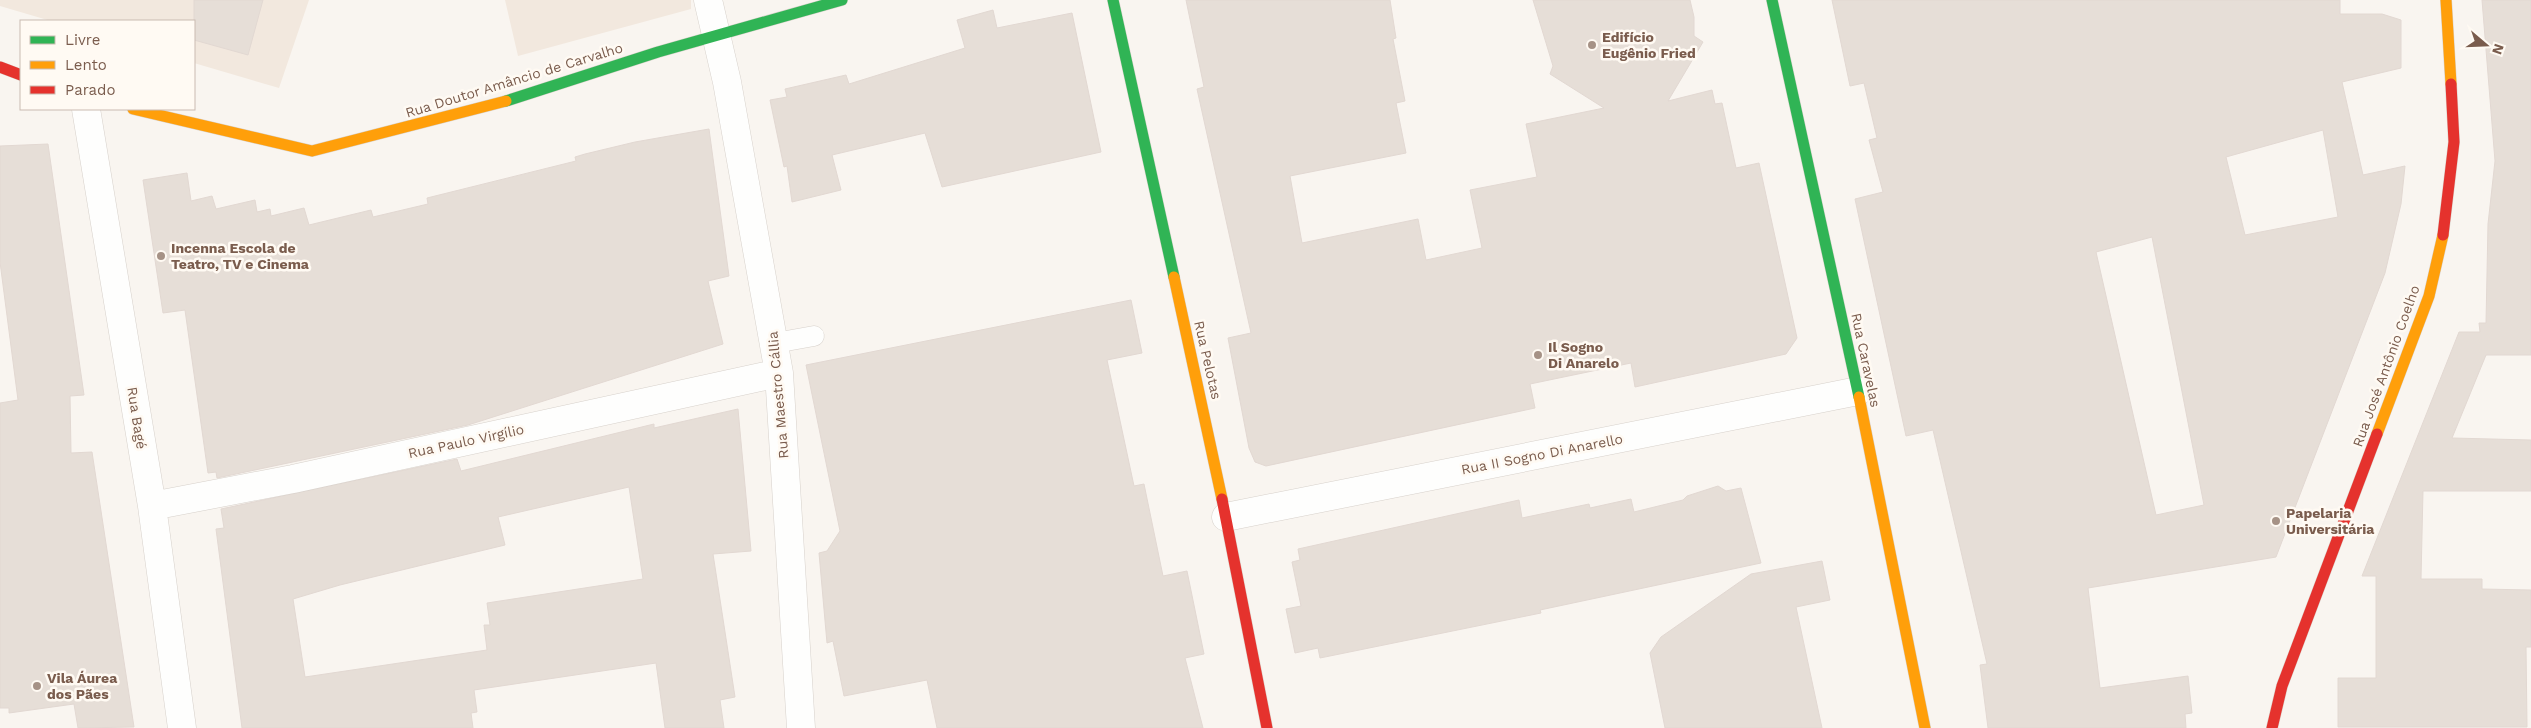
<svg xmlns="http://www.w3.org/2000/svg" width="2531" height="728" font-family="'Work Sans',sans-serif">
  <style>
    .residential { fill: #f2e8de }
    .building { fill: #e6ded7; stroke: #e2d8d2; fill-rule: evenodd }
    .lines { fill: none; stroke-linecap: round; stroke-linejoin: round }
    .lane-casing { stroke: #d7d1cb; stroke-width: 21 }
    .street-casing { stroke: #d7d1cb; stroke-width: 29 }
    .fast-casing { stroke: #d9d2cb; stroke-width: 12 }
    .slow-casing { stroke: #d9d2cb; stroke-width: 12 }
    .jam-casing { stroke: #d9d2cb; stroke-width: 12 }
    .lane { stroke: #fefefd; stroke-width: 20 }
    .street { stroke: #fefefd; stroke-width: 28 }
    .fast { stroke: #30b455; stroke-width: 11 }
    .slow { stroke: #ff9f0a; stroke-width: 11 }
    .jam { stroke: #e5322d; stroke-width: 11 }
    .poi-dot { fill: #a69286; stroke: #fffaf3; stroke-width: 2 }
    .labels { text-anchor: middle; stroke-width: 5; stroke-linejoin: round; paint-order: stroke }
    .poi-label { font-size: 14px; font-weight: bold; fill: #7a5c4d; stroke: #fffaf3; text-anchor: start }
    .street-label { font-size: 14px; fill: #7a5c4d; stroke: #fffaf3 }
  </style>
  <rect width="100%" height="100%" fill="#f9f5f0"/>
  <path class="residential" d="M0,0H309L279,88L194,63V21H51L0,6Z
    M505,0H691V9L518,56Z"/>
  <path class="building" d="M194,0H263L248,55L194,40Z
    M1186,0H1390L1396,38L1393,39L1405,101L1396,103L1406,153L1290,176L1302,243L1418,219L1426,260L1482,248L1470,190L1537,177L1526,124L1604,108L1550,74L1553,66L1533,0H1690L1694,17V36L1703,42L1668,101L1712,90L1715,104L1722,103L1736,168L1759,163L1797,338L1786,354L1635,387L1631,363L1530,384L1535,408L1266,466L1255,462L1249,448L1228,338L1251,333L1197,89L1204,87Z
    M1832,0H2340V14H2382L2401,20V68L2342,82L2363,175L2405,166L2401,204L2385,273L2276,557L2088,588L2100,688L2188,676L2192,713L2185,714L2186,728H1988L1980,665L1987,664L1933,430L1906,436L1855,199L1883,192L1869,140L1877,138L1864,83L1850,86ZM2323,130L2338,217L2245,235L2226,157ZM2152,237L2204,505L2156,515L2096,252Z
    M2482,0H2531V355H2486L2452,438L2531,440V491H2423L2421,579H2482V589L2531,590V647H2526L2527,727H2338V678H2376V576H2362L2459,332H2480L2479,323H2486L2488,224L2495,161Z
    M993,10L997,28L1072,13L1101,152L942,187L925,133L832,155L841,190L792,202L787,166L784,167L770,100L787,97L785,89L846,75L849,84L965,48L957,20Z
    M709,129L729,276L708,281L723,344L468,425L217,478L216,472L208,473L185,310L163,313L143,180L187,173L191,201L212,196L216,209L255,200L257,212L270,209L271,216L304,208L309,225L371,210L373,217L428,204L427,198L576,161L575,157L585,154L635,142Z
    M48,144L84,395L70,396L71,453L92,452L134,727L78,728L74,704L9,713V708H0V403L18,400L0,262V146Z
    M1131,300L1142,353L1107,360L1134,486L1144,484L1163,576L1187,571L1204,654L1185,658L1203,728H937L927,680L844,696L833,641L827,643L819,553L827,551L840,531L806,365Z
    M738,409L751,551L713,554L735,697L720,700L724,728H665L656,663L474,690L477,712L471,713L473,728H242L216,529L224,528L221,509L457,459L461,471L654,424V428ZM629,487L643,579L487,603L490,625H484L487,650L305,677L293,599L340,585L505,545L498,517Z
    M1718,486L1726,491L1741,488L1761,563L1540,610L1541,613L1320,658L1318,648L1295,653L1286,609L1301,606L1292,562L1300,560L1298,549L1519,500L1522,518L1589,504L1590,508L1631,499L1634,512L1683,500L1687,496Z
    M1822,561L1830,600L1796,607L1822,728H1665L1650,653L1661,637L1751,574Z"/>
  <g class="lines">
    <g class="lane-casing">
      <path id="lane" d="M775,343L814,336"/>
    </g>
    <g class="street-casing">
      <path id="street" d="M708,0L727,82L779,373L801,728
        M86,109L152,506L182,728
        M152,506L293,479L779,373
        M1226,517L1858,391"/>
    </g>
    <g class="fast-casing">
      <path id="fast" d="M1113,0L1174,277
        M1772,0L1859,397
        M506,101L658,52L842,0"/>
    </g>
    <g class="slow-casing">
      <path id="slow" d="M2446,0L2451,84
        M133,109L312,151L506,101
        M1174,277L1222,499
        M1859,397L1925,728
        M2377,434L2429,296L2443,235"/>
    </g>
    <g class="jam-casing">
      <path id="jam" d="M0,67L21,75
        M2443,235L2454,142L2451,84
        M1222,499L1267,728
        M2272,728L2282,686L2377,434"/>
    </g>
    <use href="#lane" class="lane"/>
    <use href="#street" class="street"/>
    <use href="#fast" class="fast"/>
    <use href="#slow" class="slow"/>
    <use href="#jam" class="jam"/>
  </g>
  <g class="poi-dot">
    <circle cx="1592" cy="45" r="5"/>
    <circle cx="161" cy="256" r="5"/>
    <circle cx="1538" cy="355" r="5"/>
    <circle cx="2276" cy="521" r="5"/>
    <circle cx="37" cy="686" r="5"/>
  </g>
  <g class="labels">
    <g class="poi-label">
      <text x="1602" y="42">Edifício<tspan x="1602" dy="16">Eugênio Fried</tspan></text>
      <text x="171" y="253">Incenna Escola de<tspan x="171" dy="16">Teatro, TV e Cinema</tspan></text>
      <text x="1548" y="352">Il Sogno<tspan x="1548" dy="16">Di Anarelo</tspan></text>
      <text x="2286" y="518">Papelaria<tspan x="2286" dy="16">Universitária</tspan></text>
      <text x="47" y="683">Vila Áurea<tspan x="47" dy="16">dos Pães</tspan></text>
    </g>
    <g class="street-label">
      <text transform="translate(514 80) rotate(-17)" y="5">Rua Doutor Amâncio de Carvalho</text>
      <text transform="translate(1208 360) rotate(77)" y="5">Rua Pelotas</text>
      <text transform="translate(1866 360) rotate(78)" y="5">Rua Caravelas</text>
      <text transform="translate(2386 366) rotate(-70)" y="5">Rua José Antônio Coelho</text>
      <text transform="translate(778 395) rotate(-95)" y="5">Rua Maestro Cállia</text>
      <text transform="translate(137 418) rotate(81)" y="5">Rua Bagé</text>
      <text transform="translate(466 441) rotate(-12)" y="5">Rua Paulo Virgílio</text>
      <text transform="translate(1542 454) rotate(-11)" y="5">Rua II Sogno Di Anarello</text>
    </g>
  </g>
  <rect x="20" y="20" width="175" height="90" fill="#fffaf3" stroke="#cabbb1"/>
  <rect x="30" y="36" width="25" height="8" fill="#30b455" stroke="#cabbb1"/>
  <text x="65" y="45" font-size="15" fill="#7a5c4d">Livre</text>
  <rect x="30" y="61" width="25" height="8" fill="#ff9f0a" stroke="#cabbb1"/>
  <text x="65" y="70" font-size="15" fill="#7a5c4d">Lento</text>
  <rect x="30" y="86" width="25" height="8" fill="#e5322d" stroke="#cabbb1"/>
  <text x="65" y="95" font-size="15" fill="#7a5c4d">Parado</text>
  <g transform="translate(2486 45) rotate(109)" stroke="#fffaf3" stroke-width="4" paint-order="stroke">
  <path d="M0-4L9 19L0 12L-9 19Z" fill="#7a5c4d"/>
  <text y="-8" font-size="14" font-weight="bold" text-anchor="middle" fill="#7a5c4d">N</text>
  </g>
</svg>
